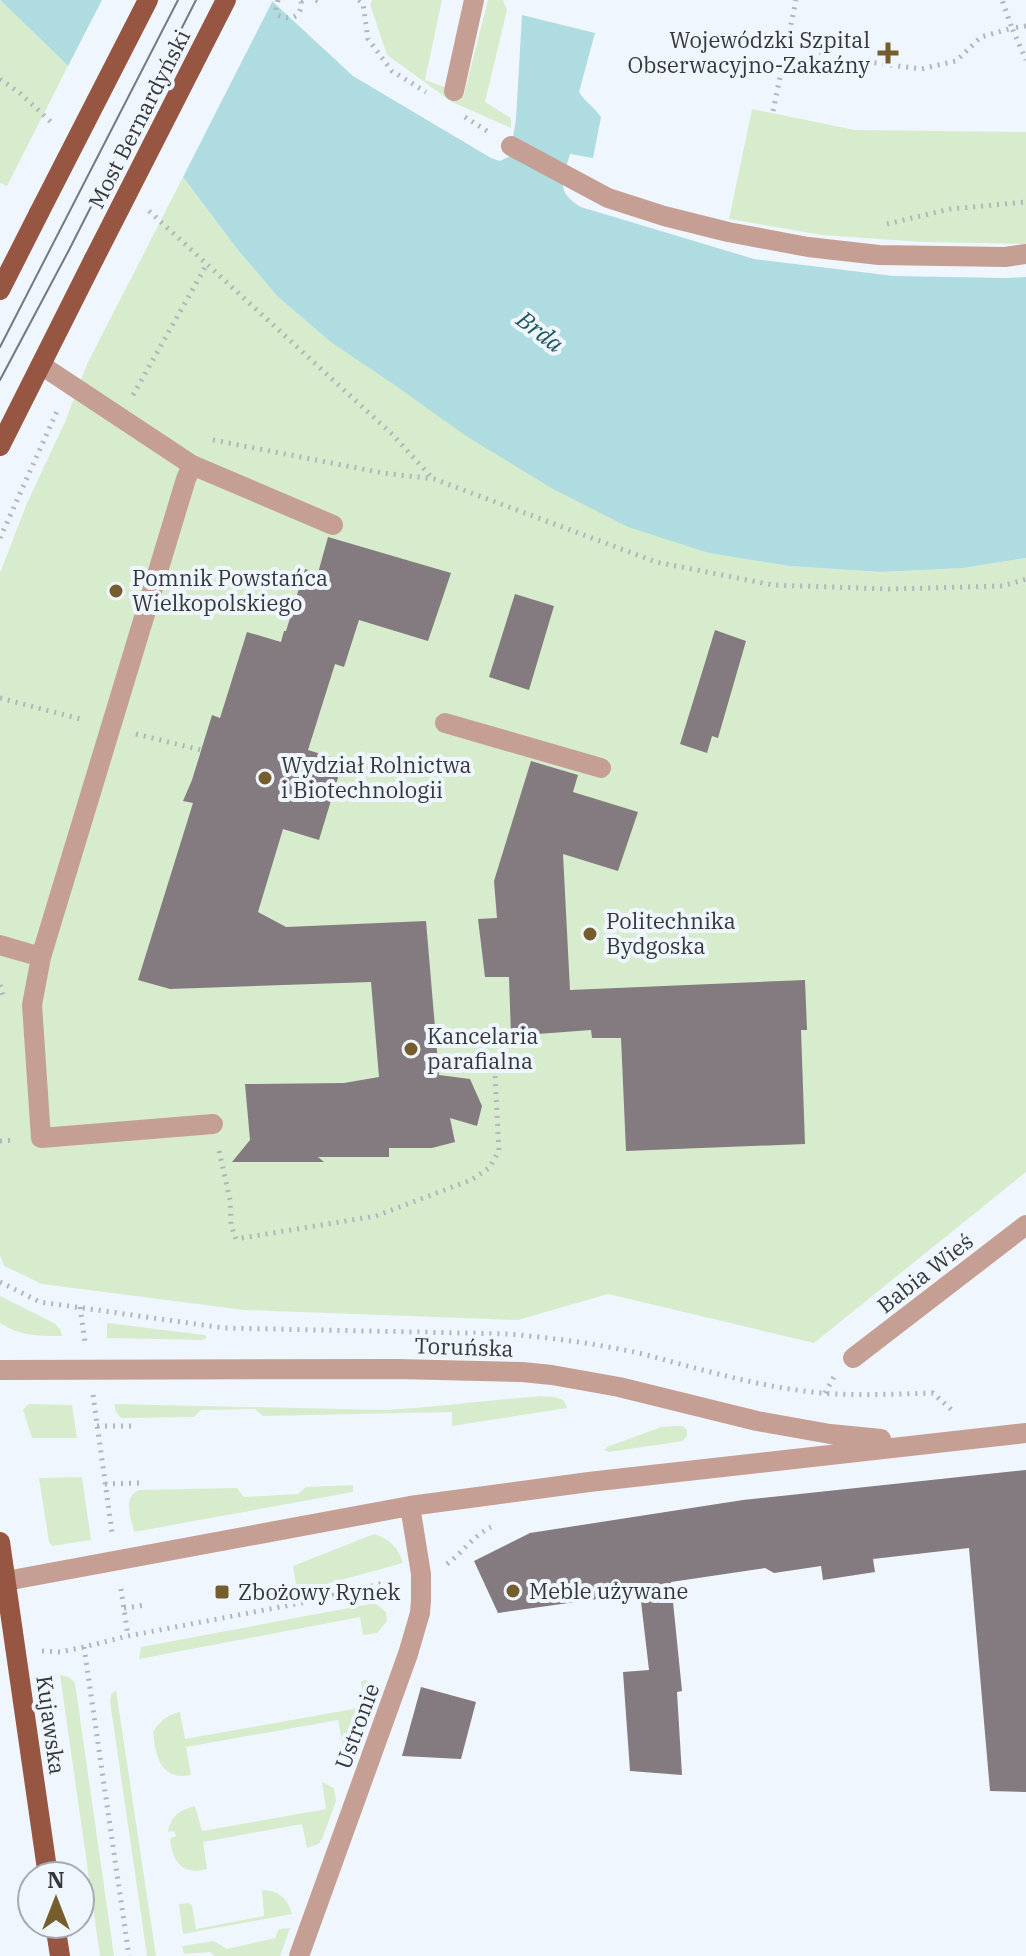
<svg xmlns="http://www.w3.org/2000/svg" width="1026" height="1956" font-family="'IBM Plex Serif',serif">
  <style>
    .green { fill: #d7eccd }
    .water { fill: #afdce1 }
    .pier { fill: #f0f6fd }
    .building { fill: #837b7f }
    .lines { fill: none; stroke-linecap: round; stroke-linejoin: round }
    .path { stroke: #b1b6bb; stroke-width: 5; stroke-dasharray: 2 6; stroke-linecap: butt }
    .minor { stroke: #c59f93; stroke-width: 20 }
    .major { stroke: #965642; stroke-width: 20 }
    .tram { stroke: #76797e; stroke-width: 2 }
    .path-bridge { stroke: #b1b6bb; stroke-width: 5; stroke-dasharray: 2 6; stroke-linecap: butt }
    .major-bridge { stroke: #965642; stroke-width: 20 }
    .poi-dot { fill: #755d2e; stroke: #f0f6fd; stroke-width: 3 }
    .labels { text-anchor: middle; stroke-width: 8; stroke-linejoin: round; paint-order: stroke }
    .poi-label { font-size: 22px; fill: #35373a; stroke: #f0f6fd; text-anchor: start }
    .street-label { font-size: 22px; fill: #35373a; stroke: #f0f6fd }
    .water-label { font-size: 24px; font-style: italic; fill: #1b585e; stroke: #f0f6fd }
  </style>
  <rect width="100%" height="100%" fill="#f0f6fd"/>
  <path class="green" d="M0,0L68,66L7,186L0,183Z
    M372,0H442L425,80L464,94L488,0H503L507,10L485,102L511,118V128L452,102L387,55L370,4Z
    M752,109L855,130L1026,132V244L922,242L822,235L729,219Z
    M183,177L238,250L278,297L332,343L396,386L709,553L789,566L881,572L963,568L1026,558V1172L814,1343L608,1294L518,1320L244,1310L42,1284L4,1266L0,1255V573L27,503L65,422L87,364Z
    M0,1296L54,1323L60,1329L62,1336C39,1336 20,1336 0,1323Z
    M107,1323L205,1335L207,1338L202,1340L107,1338Z
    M542,1396C553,1397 565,1396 567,1408L452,1426V1412L263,1416L255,1409L201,1410L194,1417L121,1418L116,1412L114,1404L386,1410C438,1407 490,1400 542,1396Z
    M30,1404L72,1405L77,1438H32L23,1410L27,1405Z
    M676,1426H683L687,1430V1435L683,1441L609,1452L604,1450L607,1447L661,1427Z
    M82,1477L91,1540L52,1546L49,1542L39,1478Z
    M353,1485V1492L134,1532C131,1517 122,1498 139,1490L237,1488L244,1497L298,1494L306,1487Z
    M374,1534C390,1539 398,1547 403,1563L297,1592L293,1566Z
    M375,1603L386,1612L387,1621L377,1633L363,1635L360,1617L139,1659L141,1647Z
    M60,1675L69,1677L75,1683L114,1956H100Z
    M367,1680C371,1684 373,1686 374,1692C377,1706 360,1737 349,1746H343L338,1720L186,1747L191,1775C161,1781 155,1756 153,1731C161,1721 166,1715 180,1712L185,1739L364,1707L361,1681Z
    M116,1690L156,1956H147L110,1701L111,1695Z
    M322,1782L334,1788L336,1801L322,1839L318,1844L307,1848L302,1824L203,1842L207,1869C182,1876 172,1861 170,1838L176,1836L174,1831L168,1832C171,1815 180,1810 195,1806L202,1831L326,1809Z
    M262,1890C278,1890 288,1898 292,1914L183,1934L179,1904L189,1903L192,1905L196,1929L264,1916Z
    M290,1928L280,1956H214L210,1952L184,1954L182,1946L214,1941L227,1949L275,1938L279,1929Z"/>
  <path class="water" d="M0,0H271L353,76L491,158L500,161L510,156L516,119L522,15L595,33L579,92C585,102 594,107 601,117L593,158L570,154C563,180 554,191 581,207L754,259L894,276L1006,278L1026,277V558L963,568L881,572L789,566L709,553L628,527L553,489L466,436L396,386L332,343L278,297L238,250L183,177Z"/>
  <path class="pier" d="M102,0H273L181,181L66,70Z"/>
  <path class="building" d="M328,537L451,573L428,641L359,620L344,667L335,664L308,750L343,761L319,840L283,829L258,912L286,927L426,921L439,1075L470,1079L482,1106L477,1126L450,1118L455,1142L432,1148H389V1157H318L324,1162H232L250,1140L245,1084L344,1083L379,1077L371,982L170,989L138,980L193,803L183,801L192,780L212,715L220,718L247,632L281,642L284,631H286L305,569L318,573Z
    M515,594L554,606L529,690L489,677Z
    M715,630L746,641L718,738L712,736L707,753L680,744Z
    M531,761L578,775L573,792L638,812L618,871L563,854L570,990L805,980L807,1030H801L805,1144L626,1151L621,1038H592L591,1030L511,1036L509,977H485L478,919L497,918L494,881Z
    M1026,1470V1792L990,1791L969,1548L873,1559L875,1572L823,1580L821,1566L774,1573L765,1568L671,1582L682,1691L677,1692L682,1775L630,1771L623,1672L649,1670L640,1593L498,1613L474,1561L530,1533L743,1500Z
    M421,1687L476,1702L461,1759L402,1756Z"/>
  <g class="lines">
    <path class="path" d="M301,0H303
      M316,0L318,1
      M359,0L363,4L368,39L392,71L426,92
      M1026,26L1012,28L1026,60
      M789,43L839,58L921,69L956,61L981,37L1012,28L1002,0
      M0,79L21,94L53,124
      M773,111L796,0
      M465,117L490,133
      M149,211L393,435L433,479
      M887,224L950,209L1026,202
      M133,395L207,264
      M213,440L383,473L434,479L656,562L773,585L889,589L1003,586L1026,579
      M0,538L58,409
      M0,698L84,720
      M136,734L201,750
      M0,985L3,995
      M0,1141L15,1140
      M219,1151L230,1200L231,1225L236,1239L376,1216L471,1180L489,1168L499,1151L495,1075
      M0,1282L40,1302L224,1328L509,1334C554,1338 599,1344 643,1354C696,1368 749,1384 804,1391C847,1397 890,1394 933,1393L955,1413
      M80,1307L85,1342
      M825,1393L835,1375
      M93,1395L112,1532
      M97,1426H136
      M105,1484L139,1483
      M447,1564C463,1552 473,1536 491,1527
      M121,1589L128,1636
      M124,1608L146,1605
      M84,1647L129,1956
      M42,1651L60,1652L84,1647L128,1636L301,1603L392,1581"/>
    <path class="minor" d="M454,91L474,0
      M511,146L608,198L664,216L728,232L808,247L879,255L1005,257L1026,254
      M41,365L192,465L333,525
      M192,465L186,479L41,957L32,1005L41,1138L213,1124
      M445,723L601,768
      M0,945L41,957
      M853,1358L1026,1225
      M0,1370L397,1369L522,1372L552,1375L619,1387L757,1421L830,1434L881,1439
      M6,1581L410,1506L589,1482L1026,1433
      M299,1956L408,1654L420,1613L421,1600V1574L410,1506"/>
    <path class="major" d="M0,290L39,213
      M0,446L94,259
      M0,1542L48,1876
      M55,1924L60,1956"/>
    <path class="tram" d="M0,347L178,0
      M0,380L69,250L196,0"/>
    <path class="path-bridge" d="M278,0L276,9L278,15C292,22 303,15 301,0"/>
    <path class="major-bridge" d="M39,213L148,0
      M94,259L226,0"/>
  </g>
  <g class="poi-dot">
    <path d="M884 41h8v8h8v8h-8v8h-8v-8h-8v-8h8z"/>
    <circle cx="116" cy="591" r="8"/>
    <circle cx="265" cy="778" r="8"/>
    <circle cx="590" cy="934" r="8"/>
    <circle cx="411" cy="1049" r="8"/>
    <circle cx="513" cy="1591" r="8"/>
    <rect x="214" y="1584" width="16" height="16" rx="4"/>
  </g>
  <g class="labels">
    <g class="poi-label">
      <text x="870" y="48" text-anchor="end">Wojewódzki Szpital<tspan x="870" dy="25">Obserwacyjno-Zakaźny</tspan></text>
      <text x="132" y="586">Pomnik Powstańca<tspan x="132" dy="25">Wielkopolskiego</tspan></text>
      <text x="281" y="773">Wydział Rolnictwa<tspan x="281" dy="25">i Biotechnologii</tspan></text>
      <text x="606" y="929">Politechnika<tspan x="606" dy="25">Bydgoska</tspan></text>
      <text x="427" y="1044">Kancelaria<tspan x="427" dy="25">parafialna</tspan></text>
      <text x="529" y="1599">Meble używane</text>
      <text x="238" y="1600">Zbożowy Rynek</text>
    </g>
    <g class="street-label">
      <text transform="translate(139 119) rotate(-63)" y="8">Most Bernardyński</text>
      <text transform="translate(925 1273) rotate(-38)" y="8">Babia Wieś</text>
      <text transform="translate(464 1347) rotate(2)" y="8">Toruńska</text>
      <text transform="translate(51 1725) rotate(82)" y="8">Kujawska</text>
      <text transform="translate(357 1726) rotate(-70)" y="8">Ustronie</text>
    </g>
    <g class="water-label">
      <text transform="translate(540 332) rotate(37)" y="8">Brda</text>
    </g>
  </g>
  <g transform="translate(56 1900)"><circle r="38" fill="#f0f6fd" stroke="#a5aaaf" stroke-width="2"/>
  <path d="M0-6L14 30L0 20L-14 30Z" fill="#755d2e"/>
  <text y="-12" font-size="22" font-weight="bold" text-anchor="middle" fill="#35373a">N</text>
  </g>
</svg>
